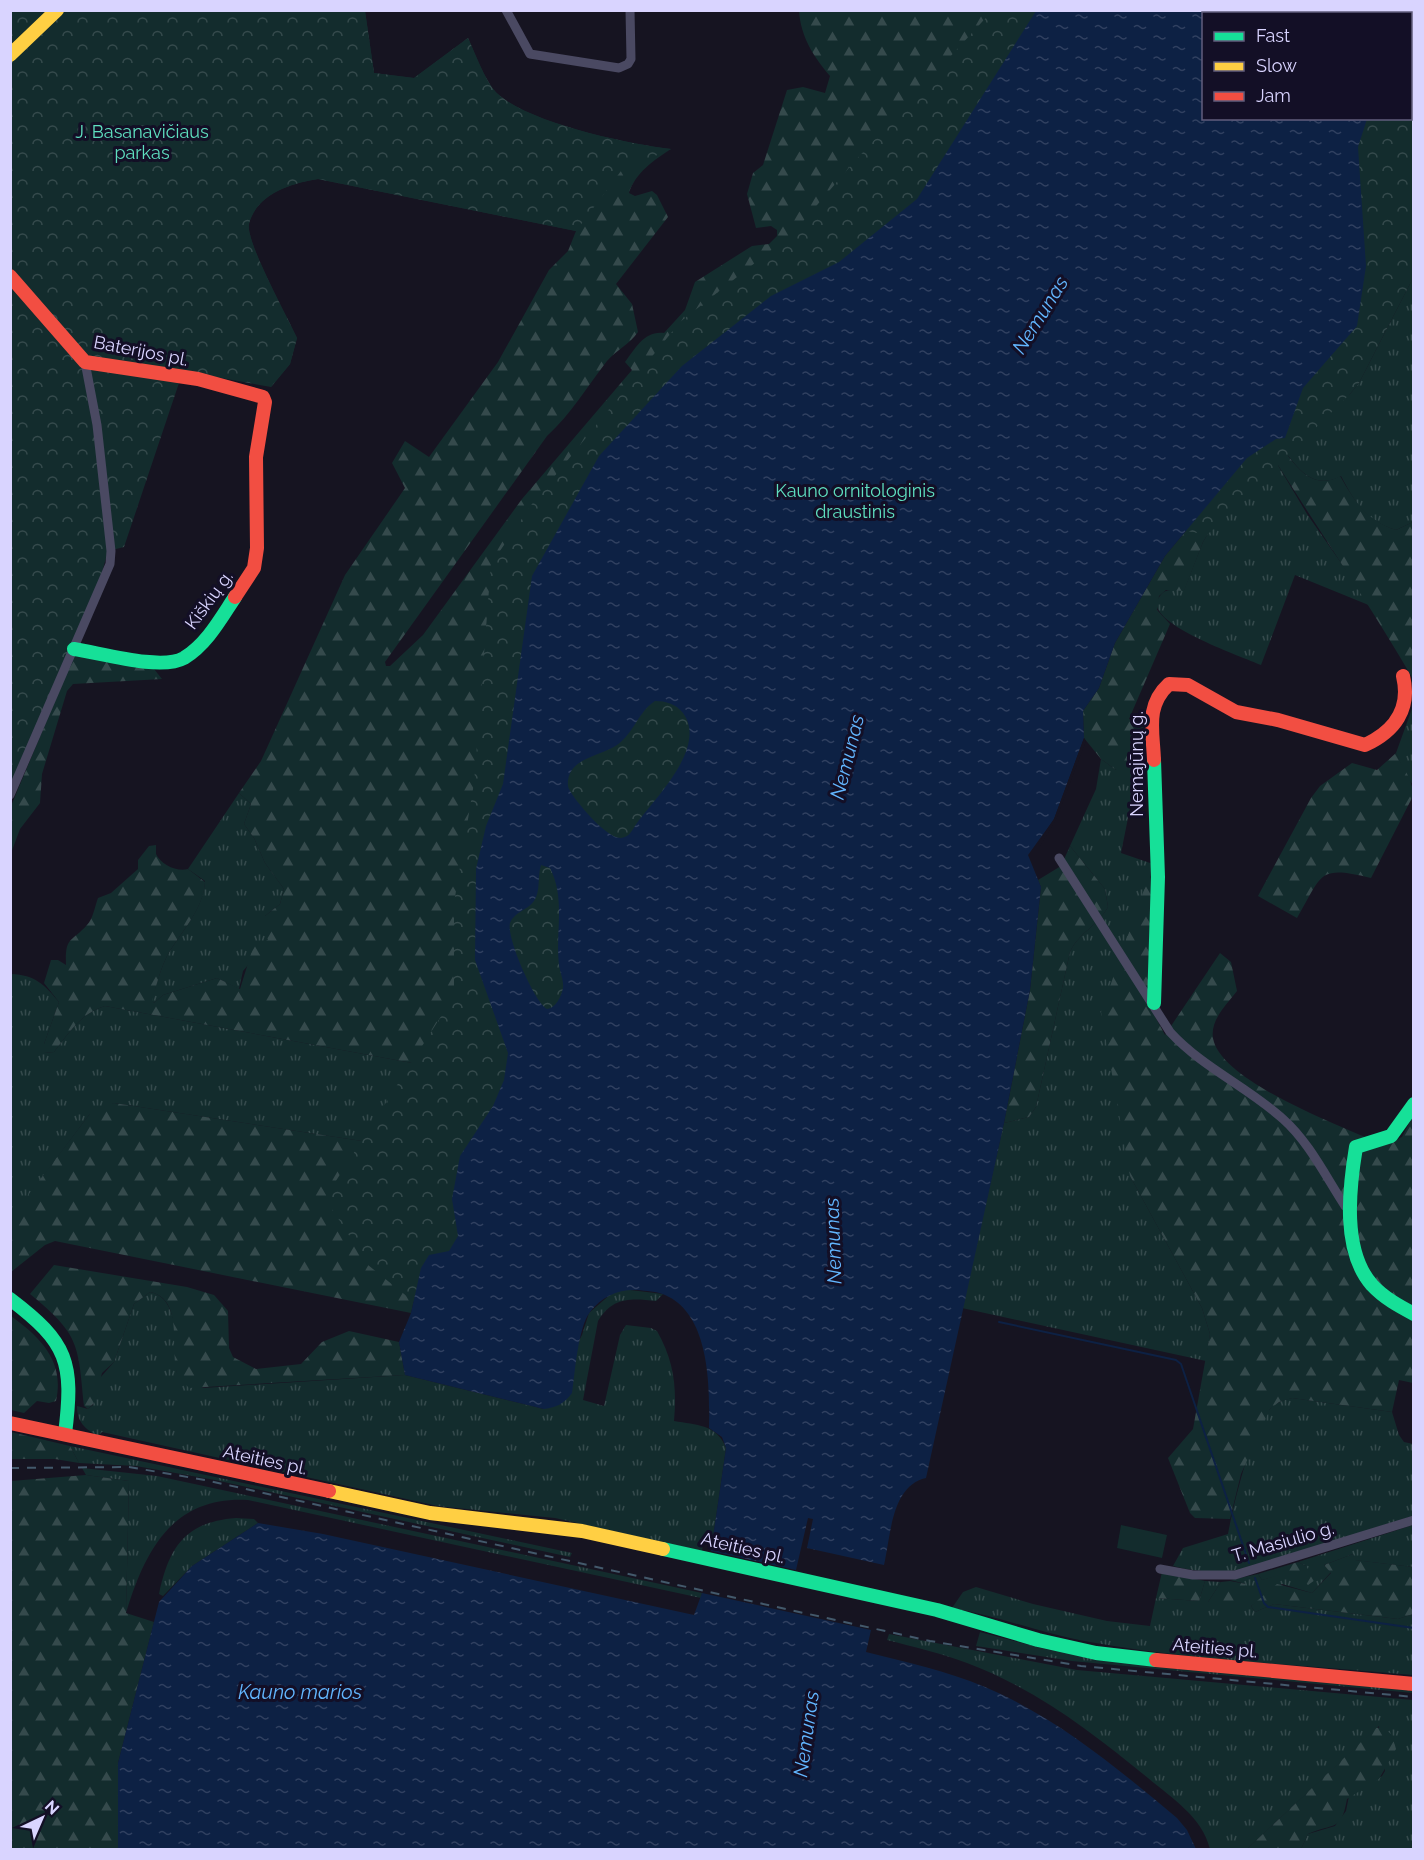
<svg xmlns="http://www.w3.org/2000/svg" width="1424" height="1860" font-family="Raleway,sans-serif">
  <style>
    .grass { fill: url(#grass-tufts) }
    .forest { fill: url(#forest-firs) }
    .park { fill: url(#park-crowns); fill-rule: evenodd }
    .pitch { fill: #132c2d }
    .water { fill: url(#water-ripples); fill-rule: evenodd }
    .pier { fill: #161421 }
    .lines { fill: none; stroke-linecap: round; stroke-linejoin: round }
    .stream { stroke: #0d2144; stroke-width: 2 }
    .street { stroke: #4a4962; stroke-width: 9 }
    .fast { stroke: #16e098; stroke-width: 14 }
    .slow { stroke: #ffcf43; stroke-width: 14 }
    .jam { stroke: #f24e42; stroke-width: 14 }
    .rail { stroke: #43596b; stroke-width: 2; stroke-dasharray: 9 8; stroke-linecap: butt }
    .labels { text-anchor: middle; stroke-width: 6; stroke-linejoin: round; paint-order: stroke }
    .park-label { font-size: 18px; fill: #5fe0c0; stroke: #130f26 }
    .street-label { font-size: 18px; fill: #d9d4ff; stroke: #130f26 }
    .water-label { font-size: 20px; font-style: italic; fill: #62b6ff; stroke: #130f26 }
  </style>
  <defs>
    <pattern id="grass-tufts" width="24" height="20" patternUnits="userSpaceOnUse" patternTransform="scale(1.5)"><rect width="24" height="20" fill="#132c2d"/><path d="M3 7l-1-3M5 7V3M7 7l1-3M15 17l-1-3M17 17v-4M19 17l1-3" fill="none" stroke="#354a4c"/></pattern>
    <pattern id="forest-firs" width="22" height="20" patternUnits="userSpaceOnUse" patternTransform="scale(1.5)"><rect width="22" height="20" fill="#132c2d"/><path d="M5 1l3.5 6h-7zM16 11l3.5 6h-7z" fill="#354a4c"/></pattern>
    <pattern id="park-crowns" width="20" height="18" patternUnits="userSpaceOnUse" patternTransform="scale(1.5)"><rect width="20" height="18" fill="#132c2d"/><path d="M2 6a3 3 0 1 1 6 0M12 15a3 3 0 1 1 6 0" fill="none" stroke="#354a4c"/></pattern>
    <pattern id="water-ripples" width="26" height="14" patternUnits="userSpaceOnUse" patternTransform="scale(1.5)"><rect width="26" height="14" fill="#0d2144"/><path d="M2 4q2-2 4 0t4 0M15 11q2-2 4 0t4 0" fill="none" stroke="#304060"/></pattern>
  </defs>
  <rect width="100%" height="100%" fill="#161421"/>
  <path class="grass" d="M1413,278V522L1396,530C1365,520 1356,504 1341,476C1309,493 1293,461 1276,439L1350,394L1359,383Z
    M1276,462L1307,514L1371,606L1295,575L1261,665C1241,656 1150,625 1157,601C1159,597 1162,592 1166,591C1171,589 1179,591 1184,590L1203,542L1222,510Z
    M1413,706V785L1407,777L1396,753Z
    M1144,738L1121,853L1153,864L1130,1176L1202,1308L1210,1334L1206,1361L962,1308L1004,1123L1029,1117L1036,1107L1070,952C1080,931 1097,927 1108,907L1105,889L1070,846L1096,789L1101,759L1116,770L1135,753L1138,743Z
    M239,793L251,804L244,824L254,838L265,863L284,889L280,904L265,916L269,940L243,971L239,989L217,978L163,995L154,1003L151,1001C156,987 160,970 167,956C180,933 204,909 205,881L188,869Z
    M11,974C35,975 44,984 59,1002L44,1044V1053L54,1052C69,1033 81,1013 105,1006L504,1080L460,1156L114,1103L89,1115L11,1219Z
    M622,1289L663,1294L656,1301C631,1298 612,1297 598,1321L583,1400L604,1406L620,1335L626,1325L651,1328L657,1331C674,1361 677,1387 674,1421C696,1425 717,1424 726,1448L712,1545L703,1543L702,1551L555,1518L438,1506L102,1432L98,1436C85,1429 77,1422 77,1406L88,1409L93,1405L100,1378L114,1362L134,1304L150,1292C181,1298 175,1348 177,1373L203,1388L405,1375L544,1409L582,1335L589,1313L612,1293Z
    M1292,1398L1392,1412L1399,1435L1404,1442L1413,1444V1516L1239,1570C1216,1573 1196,1572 1173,1566L1183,1548L1228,1534C1233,1506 1252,1426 1271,1408C1277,1402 1284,1400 1292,1398Z
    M70,1446L572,1553L570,1557L215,1480L136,1466L79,1463Z
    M82,1468L157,1476L702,1593L701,1598L248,1500C172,1496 145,1551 126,1613L129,1481L86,1475Z
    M236,1518L254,1519L258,1523L192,1566L163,1596L159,1594C169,1547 185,1522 236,1518Z
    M1413,1525V1567L1354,1560L1353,1554L1324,1565L1331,1572L1312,1593L1282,1584L1251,1606L1255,1612L1274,1604L1398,1619L1413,1614V1675C1306,1665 1196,1661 1090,1642C1043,1634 999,1616 952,1608L963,1592L976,1587L1033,1604L1107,1621L1150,1626L1156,1598L1199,1601L1205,1581L1221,1582L1208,1602L1246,1584L1230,1580L1258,1574L1262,1580L1306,1566L1298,1562Z
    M980,1632L1049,1650L1413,1689V1693L1072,1661L976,1646Z
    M889,1634L1077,1670L1413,1700V1849H1301L1308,1834L1335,1826L1346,1811L1349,1796L1382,1776L1385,1771L1379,1726L1247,1849H1210C1202,1817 1173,1799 1148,1778C1092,1732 1036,1689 967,1663C941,1653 914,1647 887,1640Z"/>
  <path class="forest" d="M365,11L374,73L414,78L468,38C475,53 487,86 499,95C531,123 628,144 671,149C654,160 635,173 629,193L635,196L652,191L657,195L668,217L616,284L632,304L638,332C629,345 616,350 607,361C587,387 571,414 547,436L385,662L386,666H390L423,635L522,499L632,370L625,362C636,348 644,331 664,333L685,310L695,282L752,246L769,244L777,236V230L771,226L756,228L747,194L753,173L763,165L787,90L803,87L825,93L830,76C813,56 801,37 799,11H1036L504,1080L105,1006C81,1013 69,1033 54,1052L44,1053V1044L59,1002L44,983L51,960H58L66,965C65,936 71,943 87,925C93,919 95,906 98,898L111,893L138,869V860L149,846L156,845V854C161,865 177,872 188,869L205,882C204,909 180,933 167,956C160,970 156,987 152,1001L154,1003L163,995L217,978L240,989L254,944L268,940L263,928L265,916L280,904L284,889L265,863L254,838L244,824L251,804L239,793L261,761L345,575L405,488L392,463L405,441L429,457L498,362L549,270L568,251L576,231L318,179C292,183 256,194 249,224C245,241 288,318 297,338L290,364L271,387L11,68Z
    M1276,439C1292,461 1310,493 1340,476C1356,503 1366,520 1396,530L1413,522V679C1370,605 1322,535 1276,462L1222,510L1203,542L1184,591L1166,590L1159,596L1157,610L1170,624L1129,719L1146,728C1144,736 1140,739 1137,746C1132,759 1132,768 1116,770L1101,759L1084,738L1083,711L1099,688L1115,643L1165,556L1247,458Z
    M75,653L154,669L162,679L73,684L67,691L42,774L40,803L20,829L11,853V806Z
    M1396,753C1402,767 1414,781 1413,796L1371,878C1317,865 1323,874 1297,918L1258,896L1311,798L1320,786L1352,763L1377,770Z
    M1070,846L1105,889L1108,907C1097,927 1080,931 1070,952L1036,1107L1029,1117L1004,1123L1030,990L1041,887L1038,880L1061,866Z
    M1153,864L1150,1007L1165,1035L1220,953L1231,962L1237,991C1227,1004 1210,1020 1213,1038C1220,1082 1346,1128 1384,1145L1402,1137L1413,1116V1383L1399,1380L1392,1412L1292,1398L1279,1402L1270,1409L1241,1474L1230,1519L1195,1518L1190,1513L1168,1458L1193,1429L1210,1334L1202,1308L1130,1176L1101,1012Z
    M114,1103L460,1156L421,1268L411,1313L55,1241L45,1245L11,1272L10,1219L89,1115L99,1107Z
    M54,1265L187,1287L214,1295L228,1311L229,1348L233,1357L256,1369L301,1364L322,1342L349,1331L399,1342L405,1375L189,1388C185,1383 179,1379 177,1373C170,1348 184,1299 150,1292L134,1304L114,1362L102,1373L95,1402L88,1409L84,1406C78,1344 80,1335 30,1294Z
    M11,1316C40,1337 65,1361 56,1401L49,1403L37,1401L24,1413L11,1410Z
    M11,1432L70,1446L79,1463L55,1459H11Z
    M86,1475L129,1481L126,1613L154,1622L118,1763V1849L11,1850V1481Z
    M1353,1554L1355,1560L1413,1567V1614L1398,1619L1274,1604L1255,1612L1251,1606L1277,1584L1312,1593L1331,1573L1324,1565Z
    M1298,1562L1306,1566L1315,1580L1308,1585L1292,1572L1262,1580L1258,1574Z
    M1162,1572L1205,1581L1199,1601L1156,1598Z
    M1230,1581L1246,1584L1240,1604L1208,1602L1221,1582Z
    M1383,1727L1392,1735L1396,1749L1379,1779L1347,1799C1341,1833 1334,1822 1308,1834L1301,1849H1247L1376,1728Z"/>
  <path class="park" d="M11,11H365L374,73L414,78L468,38C475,53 487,86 499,95C531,123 628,144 671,149L621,171L576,231L318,179C292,183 256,194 249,224C245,240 288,318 297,338L290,364L271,387L183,371L124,547L108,551L98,586L11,785Z
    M992,11H1413V278L1359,383L1350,394L1207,535L1177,529L414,1302L368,1265L325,1198L454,996V903L474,783L491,564L532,504L680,322L793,233L854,162ZM1204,14H1410V118H1204Z"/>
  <path class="pitch" d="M1121,1525L1167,1535L1162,1558L1117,1548Z"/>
  <path class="water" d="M1036,11H1402L1401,14H1204V118L1367,119L1358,147L1366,266L1357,326L1303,388L1285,438L1276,439L1247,458L1165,556L1115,643L1099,688L1083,711L1084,738L1054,819L1028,855L1041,887L1030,990L1004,1123L926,1478C891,1486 891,1535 884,1565L807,1548L813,1519L808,1518L796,1570L711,1551L726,1448L722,1437L709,1428C710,1387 710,1314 665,1295C657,1291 646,1291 637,1290C619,1289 602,1296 590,1312C578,1327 575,1373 572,1393C564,1404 557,1407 544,1409L405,1375L399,1342L411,1313L421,1268L429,1255L449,1251L458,1236L452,1199L460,1156L493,1106L504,1080L508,1053L475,960L476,869L486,826L503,784L532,576L599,456L682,366L771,296L839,262L917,199ZM655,701C666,701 676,704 683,713C708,747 655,798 637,823C632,830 630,837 621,838C607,839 575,801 569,789C567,785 568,779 569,776C575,757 603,755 617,745C634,733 638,712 655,701ZM541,865L550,868C566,900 555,931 559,965C560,972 564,981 563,988C561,997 556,1008 547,1009C535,1003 506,937 510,923C514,912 528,910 534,901C541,891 537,877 541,865Z
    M258,1523L323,1534L694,1615L702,1593L871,1630L866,1652C906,1662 947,1671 985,1687C1058,1718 1117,1768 1177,1818L1187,1830L1196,1849H118V1763L159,1602L192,1566Z"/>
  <path class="pier" d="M1084,738L1086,741L1056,820L1040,846L1038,844L1054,819Z"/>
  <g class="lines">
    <path class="stream" d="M999,1322L1176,1360L1181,1364L1249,1563
      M1255,1578L1264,1603L1268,1607L1414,1628"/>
    <path class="street" d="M506,10L530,54L619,68L628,64L631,59L630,10
      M10,795L110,564L111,551L97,425L85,362
      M1059,858L1170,1032C1203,1068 1248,1087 1283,1119C1309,1142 1326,1177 1345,1206L1352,1212
      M1160,1569L1193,1575H1235L1414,1520"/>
    <path class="fast" d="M74,649C101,653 161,671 184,658C207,644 221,618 235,597
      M1154,760L1158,877L1154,1003
      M1414,1104L1391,1136L1356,1147C1349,1189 1342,1251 1372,1285C1384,1298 1399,1306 1414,1314
      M10,1299C68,1343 74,1362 65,1434
      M663,1549L937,1610L1038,1640L1096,1653L1156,1660"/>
    <path class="slow" d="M10,55L57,10
      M329,1491L430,1513L582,1531L663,1549"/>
    <path class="jam" d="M10,276L85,362L198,379L263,397L265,402L256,457L257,548L254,568L235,597
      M1154,760C1153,731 1145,706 1169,684L1188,685L1236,712L1278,720L1365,745C1395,731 1411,709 1403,676
      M10,1423L329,1491
      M1156,1660L1414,1684"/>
    <path class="rail" d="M10,1468L129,1467L205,1480L930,1641L1081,1666L1414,1697"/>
  </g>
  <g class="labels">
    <g class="park-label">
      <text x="142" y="138">J. Basanavičiaus<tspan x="142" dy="21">parkas</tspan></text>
      <text x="855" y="497">Kauno ornitologinis<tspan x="855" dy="21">draustinis</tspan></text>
    </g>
    <g class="street-label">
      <text transform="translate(141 351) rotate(11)" y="6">Baterijos pl.</text>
      <text transform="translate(209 600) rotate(-54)" y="6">Kiškių g.</text>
      <text transform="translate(1137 764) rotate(-90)" y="6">Nemajūnų g.</text>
      <text transform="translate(265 1460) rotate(12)" y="6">Ateities pl.</text>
      <text transform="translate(1283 1542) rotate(-16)" y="6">T. Masiulio g.</text>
      <text transform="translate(743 1548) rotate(13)" y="6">Ateities pl.</text>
      <text transform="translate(1215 1648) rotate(5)" y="6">Ateities pl.</text>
    </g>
    <g class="water-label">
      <text transform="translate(1040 315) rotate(-58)" y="7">Nemunas</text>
      <text transform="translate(847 757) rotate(-76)" y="7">Nemunas</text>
      <text transform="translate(833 1241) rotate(-92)" y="7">Nemunas</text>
      <text x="300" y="1699">Kauno marios</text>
      <text transform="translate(806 1734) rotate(-82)" y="7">Nemunas</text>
    </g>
  </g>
  <rect width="1424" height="1860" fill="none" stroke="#d9d4ff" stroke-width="24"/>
  <rect x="1202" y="12" width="210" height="108" fill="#130f26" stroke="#625e7d" stroke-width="1.5"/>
  <rect x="1214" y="32" width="30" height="9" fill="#16e098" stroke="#625e7d" stroke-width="1.5"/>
  <text x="1256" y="42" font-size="18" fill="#d9d4ff">Fast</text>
  <rect x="1214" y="62" width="30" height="9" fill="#ffcf43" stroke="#625e7d" stroke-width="1.5"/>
  <text x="1256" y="72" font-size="18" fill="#d9d4ff">Slow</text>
  <rect x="1214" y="92" width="30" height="9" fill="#f24e42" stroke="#625e7d" stroke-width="1.5"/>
  <text x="1256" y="102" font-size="18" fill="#d9d4ff">Jam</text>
  <g transform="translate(42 1818) rotate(44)" stroke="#130f26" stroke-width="4.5" paint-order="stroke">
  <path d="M0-4.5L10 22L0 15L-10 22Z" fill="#d9d4ff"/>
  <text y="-9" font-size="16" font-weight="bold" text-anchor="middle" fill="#d9d4ff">N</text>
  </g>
</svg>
